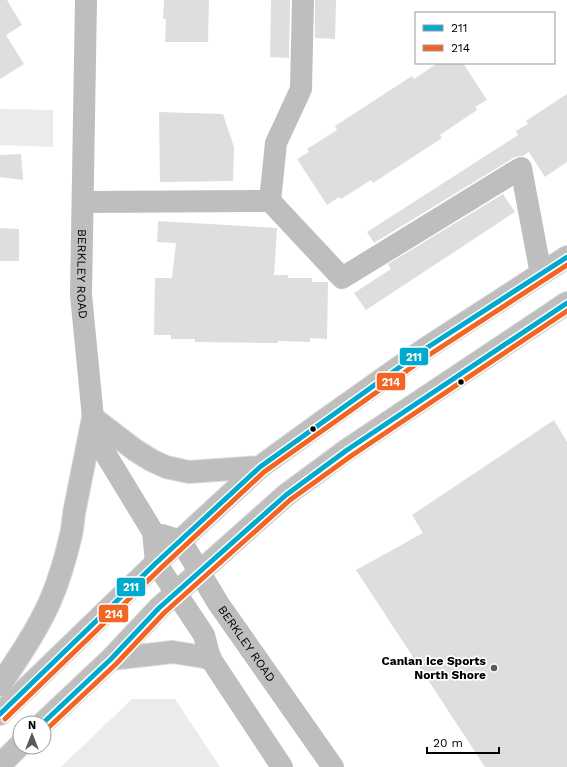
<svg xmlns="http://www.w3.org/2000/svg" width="567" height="767" font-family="'Work Sans',sans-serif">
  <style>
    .green { fill: #ebebeb }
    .building { fill: #dedede }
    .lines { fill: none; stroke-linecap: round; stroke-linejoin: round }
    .major-casing { stroke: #dbdbdb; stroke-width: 24 }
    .minor { stroke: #bebebe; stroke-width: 22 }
    .major { stroke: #bebebe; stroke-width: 22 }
    .bus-1-casing { stroke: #fff; stroke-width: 8 }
    .bus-2-casing { stroke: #fff; stroke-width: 8 }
    .bus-1 { stroke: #00a9ce; stroke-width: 5 }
    .bus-2 { stroke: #f26522; stroke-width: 5 }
    .bus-dot { fill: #000; stroke: #fff; stroke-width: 1.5 }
    .poi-dot { fill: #595959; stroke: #fff; stroke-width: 1.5 }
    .labels { text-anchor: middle; stroke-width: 3.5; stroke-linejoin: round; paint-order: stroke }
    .street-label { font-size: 12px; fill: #000; stroke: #fff }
    .poi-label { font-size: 12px; font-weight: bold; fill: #000; stroke: #fff; text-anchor: end }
    .line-badge { stroke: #fff; stroke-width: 1.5 }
    .badge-label { font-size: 11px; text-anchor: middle; font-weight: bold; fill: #fff }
  </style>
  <rect width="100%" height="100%" fill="#fff"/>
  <path class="green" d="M0,109L53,110V147L0,145Z
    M132,699H175L220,767H61Z"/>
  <path class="building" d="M0,0H7L22,25L6,35L24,64L0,79Z
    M164,0H209L208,42H165L166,19H163Z
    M271,0H290L289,58L270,57Z
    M315,0H336L335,39L315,38Z
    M438,63H463L487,100L475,107L477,110L440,135L442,138L373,183L371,180L341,199L339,197L327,205L297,159L309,152L307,149L337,130L335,126L412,76L414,79Z
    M567,94V162L545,177L529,152L523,156H520L515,157L374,243L367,232L518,135L516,131L528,124L526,121Z
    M159,112L223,114L234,147L233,181L160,182Z
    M21,154L23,180L0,177V155Z
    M503,194L515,212L366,310L354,293L391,269L388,264Z
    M158,221L277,228L274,275H288V278H312V282H328L327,339L310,338V342L278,341V343L195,342V339H171V335H154L155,278H172L176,243L157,242Z
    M0,228L19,229V261H0Z
    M554,420L567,442V767H485L356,570L423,533L412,515Z"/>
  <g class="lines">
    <g class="major-casing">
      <path id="major" d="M111,659L173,652L210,658
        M0,685C19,657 38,629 51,599C60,578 66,556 71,535C73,526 73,517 75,508C81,478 87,448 93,418L135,450L151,460L166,467L189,472L260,467
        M0,714L156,563L260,467L322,422L425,349L567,257
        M43,723L111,659L159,608L286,495L347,450L567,303
        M0,765L20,745"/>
    </g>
    <g class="minor">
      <path id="s1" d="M86,0L81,295L93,418L103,450L153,532L156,563L204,635L210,658L282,767"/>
      <path d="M270,201L342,278L521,168L541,274"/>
      <path d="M83,202L270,201L276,143L301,89L303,0"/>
      <path id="s2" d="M162,535L181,541L218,603L333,767"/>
    </g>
    <use href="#major" class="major"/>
    <g class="bus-1-casing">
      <path id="bus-1" d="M0,714L156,563L260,467L425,349L567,257
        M43,723L111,659L159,608L286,495L347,450L567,303"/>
    </g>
    <g class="bus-2-casing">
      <path id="bus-2" d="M5,719L161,568L264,472L429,355L567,265
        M48,728L116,664L164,613L290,500L351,456L567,311"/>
    </g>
    <use href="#bus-1" class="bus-1"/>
    <use href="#bus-2" class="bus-2"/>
  </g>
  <g class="bus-dot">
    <circle cx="461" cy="382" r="3.5"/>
    <circle cx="313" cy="429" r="3.5"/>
  </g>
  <circle class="poi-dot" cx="494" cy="668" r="4"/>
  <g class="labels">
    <g class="street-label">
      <text dy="4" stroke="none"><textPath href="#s1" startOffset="274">BERKLEY ROAD</textPath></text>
      <text dy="4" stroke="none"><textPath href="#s2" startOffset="142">BERKLEY ROAD</textPath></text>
    </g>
    <g class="poi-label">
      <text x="486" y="665">Canlan Ice Sports<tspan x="486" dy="14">North Shore</tspan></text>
    </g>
  </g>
  <g class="line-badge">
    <rect x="399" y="347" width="30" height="19" rx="4" fill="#00a9ce"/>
    <rect x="376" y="372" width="30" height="19" rx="4" fill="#f26522"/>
    <rect x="116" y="577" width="30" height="20" rx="4" fill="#00a9ce"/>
    <rect x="98" y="604" width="31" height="19" rx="4" fill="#f26522"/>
  </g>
  <g class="badge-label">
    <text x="414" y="361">211</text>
    <text x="391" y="386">214</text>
    <text x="131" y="591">211</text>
    <text x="114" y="618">214</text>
  </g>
  <rect x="415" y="12" width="140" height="52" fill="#ffffff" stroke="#999999"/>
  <rect x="423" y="25" width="20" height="6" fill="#00a9ce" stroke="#999999"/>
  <text x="451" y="32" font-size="12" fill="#000000">211</text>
  <rect x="423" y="45" width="20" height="6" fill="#f26522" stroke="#999999"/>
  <text x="451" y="52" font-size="12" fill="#000000">214</text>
  <g transform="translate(32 735)"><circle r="19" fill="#ffffff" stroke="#999999"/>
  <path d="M0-3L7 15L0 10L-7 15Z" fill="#595959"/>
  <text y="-6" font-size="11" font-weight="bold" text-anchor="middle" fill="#000000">N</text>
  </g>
  <path d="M427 747v6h72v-6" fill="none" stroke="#000000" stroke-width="2"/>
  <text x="433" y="747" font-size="12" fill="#000000" stroke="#ffffff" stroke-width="3" paint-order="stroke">20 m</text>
</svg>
